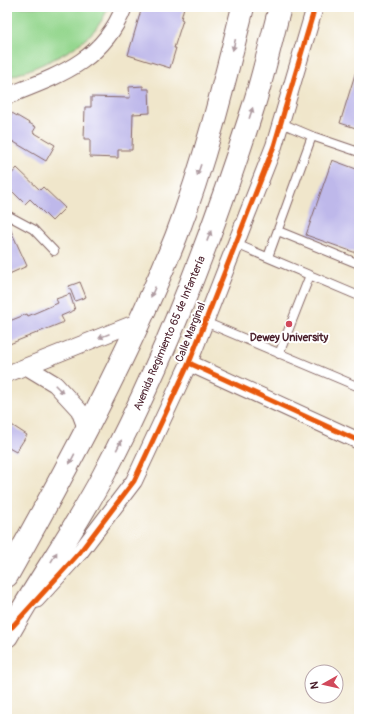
<svg xmlns="http://www.w3.org/2000/svg" width="366" height="726" font-family="Pangolin,sans-serif">
  <style>
    .green { fill: #95d78f; stroke: #707b5d }
    .building { fill: #beb8ea }
    .lines { fill: none; stroke-linecap: round; stroke-linejoin: round }
    .service-casing { stroke: #846563; stroke-width: 10 }
    .minor-casing { stroke: #846563; stroke-width: 18 }
    .primary-casing { stroke: #846563; stroke-width: 24 }
    .service { stroke: #fff; stroke-width: 8 }
    .minor { stroke: #fff; stroke-width: 16 }
    .primary { stroke: #fff; stroke-width: 22 }
    .cycleway-casing { stroke: #fff; stroke-width: 8 }
    .cycleway { stroke: #e8590c; stroke-width: 5 }
    .oneway { fill: #ae9aa0 }
    .poi-dot { fill: #d1495b; stroke: #fff; stroke-width: 1.5 }
    .labels { text-anchor: middle; stroke-width: 4; stroke-linejoin: round; paint-order: stroke }
    .street-label { font-size: 11px; fill: #4a1f2b; stroke: #fff }
    .poi-label { font-size: 11px; font-weight: bold; fill: #4a1f2b; stroke: #fff }
  </style>
  <rect width="100%" height="100%" fill="#fff"/>
  <filter id="ink" filterUnits="userSpaceOnUse"><feTurbulence type="fractalNoise" baseFrequency=".025" numOctaves="2"/><feDisplacementMap in="SourceGraphic" scale="8" xChannelSelector="R" yChannelSelector="G"/><feConvolveMatrix kernelMatrix="1 2 1 2 8 2 1 2 1" color-interpolation-filters="sRGB"/></filter>
  <filter id="wash" filterUnits="userSpaceOnUse"><feTurbulence type="fractalNoise" baseFrequency=".012" numOctaves="4" result="noise"/><feDisplacementMap in="SourceGraphic" scale="16" xChannelSelector="R" yChannelSelector="G"/><feGaussianBlur stdDeviation="0.9" result="paint"/><feColorMatrix in="noise" values="0 0 0 0 0 0 0 0 0 0 0 0 0 0 0 0 0 1.4 0 .05"/><feComposite in="paint" operator="in"/></filter>
  <g filter="url(#wash)">
    <rect width="100%" height="100%" fill="#f0e6cb"/>
    <path class="green" d="M7,7H108C95,47 42,65 7,78Z"/>
    <g id="blocks">
      <path class="building" d="M142,7H184L181,19L183,20L174,48H176L170,68L128,55Z
        M356,71L359,72V129L340,123Z
        M143,86V89H149L150,113L133,114L132,150H118V158L90,157V139H84L85,107H91V97L130,98L129,87Z
        M12,113L36,127L33,132L55,145L46,161L7,138V122Z
        M332,160L359,170V254L306,235Z
        M17,168L40,190L43,187L65,208L52,221L30,199L25,204L7,186V179Z
        M7,222L27,266L7,275Z
        M80,282L86,297L75,301L69,286Z
        M70,294L75,310L61,316L64,322L7,345V322L27,314L28,316L58,303L56,299Z
        M7,422L27,435L16,452L7,447Z"/>
    </g>
  </g>
  <g filter="url(#ink)">
    <use href="#blocks" fill-opacity="0" stroke="#846563" stroke-width="1"/>
    <g class="lines">
      <g class="service-casing">
        <path id="service" d="M312,136L359,152
          M7,215L33,229L54,251
          M278,231L359,264
          M236,244L359,296
          M268,257L312,136L281,123
          M205,322L359,387
          M279,354L310,275"/>
      </g>
      <g class="minor-casing">
        <path id="minor" d="M7,96C57,76 103,62 124,7
          M189,363L359,441
          M27,367L55,384L79,410L87,431
          M7,374L140,321
          M36,600L80,552L134,481L189,363L274,146L315,7"/>
      </g>
      <g class="primary-casing">
        <path id="primary" d="M7,576C69,465 129,354 176,237C205,162 224,84 243,7
          M7,636C37,582 74,531 103,476C165,359 212,236 252,111C263,77 271,41 280,7"/>
      </g>
      <use href="#service" class="service"/>
      <use href="#minor" class="minor"/>
      <use href="#primary" class="primary"/>
      <g class="cycleway-casing">
        <path id="cycleway" d="M189,363L359,441
          M12,627L80,552L134,481L189,363L274,146L315,7"/>
      </g>
      <use href="#cycleway" class="cycleway"/>
    </g>
    <defs><path id="oneway-solid" d="M-6-.8H1V-3.2L6.5 0L1 3.2V.8H-6Z"/></defs>
    <g class="oneway">
      <use href="#oneway-solid" transform="translate(234 45) rotate(104)"/>
      <use href="#oneway-solid" transform="translate(251 113) rotate(-72)"/>
      <use href="#oneway-solid" transform="translate(199 170) rotate(109)"/>
      <use href="#oneway-solid" transform="translate(209 236) rotate(-69)"/>
      <use href="#oneway-solid" transform="translate(153 292) rotate(113)"/>
      <use href="#oneway-solid" transform="translate(104 336) rotate(158)"/>
      <use href="#oneway-solid" transform="translate(59 389) rotate(45)"/>
      <use href="#oneway-solid" transform="translate(119 445) rotate(-63)"/>
      <use href="#oneway-solid" transform="translate(72 459) rotate(117)"/>
      <use href="#oneway-solid" transform="translate(54 557) rotate(-59)"/>
    </g>
  </g>
  <circle class="poi-dot" cx="289" cy="324" r="4"/>
  <g class="labels">
    <g class="street-label">
      <text transform="translate(190 332) rotate(-68)" y="4">Calle Marginal</text>
      <text transform="translate(169 333) rotate(-67)" y="4">Avenida Regimiento 65 de Infantería</text>
    </g>
    <g class="poi-label">
      <text x="289" y="341">Dewey University</text>
    </g>
  </g>
  <rect width="366" height="726" fill="none" stroke="#fff" stroke-width="24"/>
  <g transform="translate(324 684) rotate(262)"><circle r="19" fill="#ffffff" stroke="#b7a5aa"/>
  <path d="M0-3L7 15L0 10L-7 15Z" fill="#d1495b"/>
  <text y="-6" font-size="11" font-weight="bold" text-anchor="middle" fill="#4a1f2b">N</text>
  </g>
</svg>
